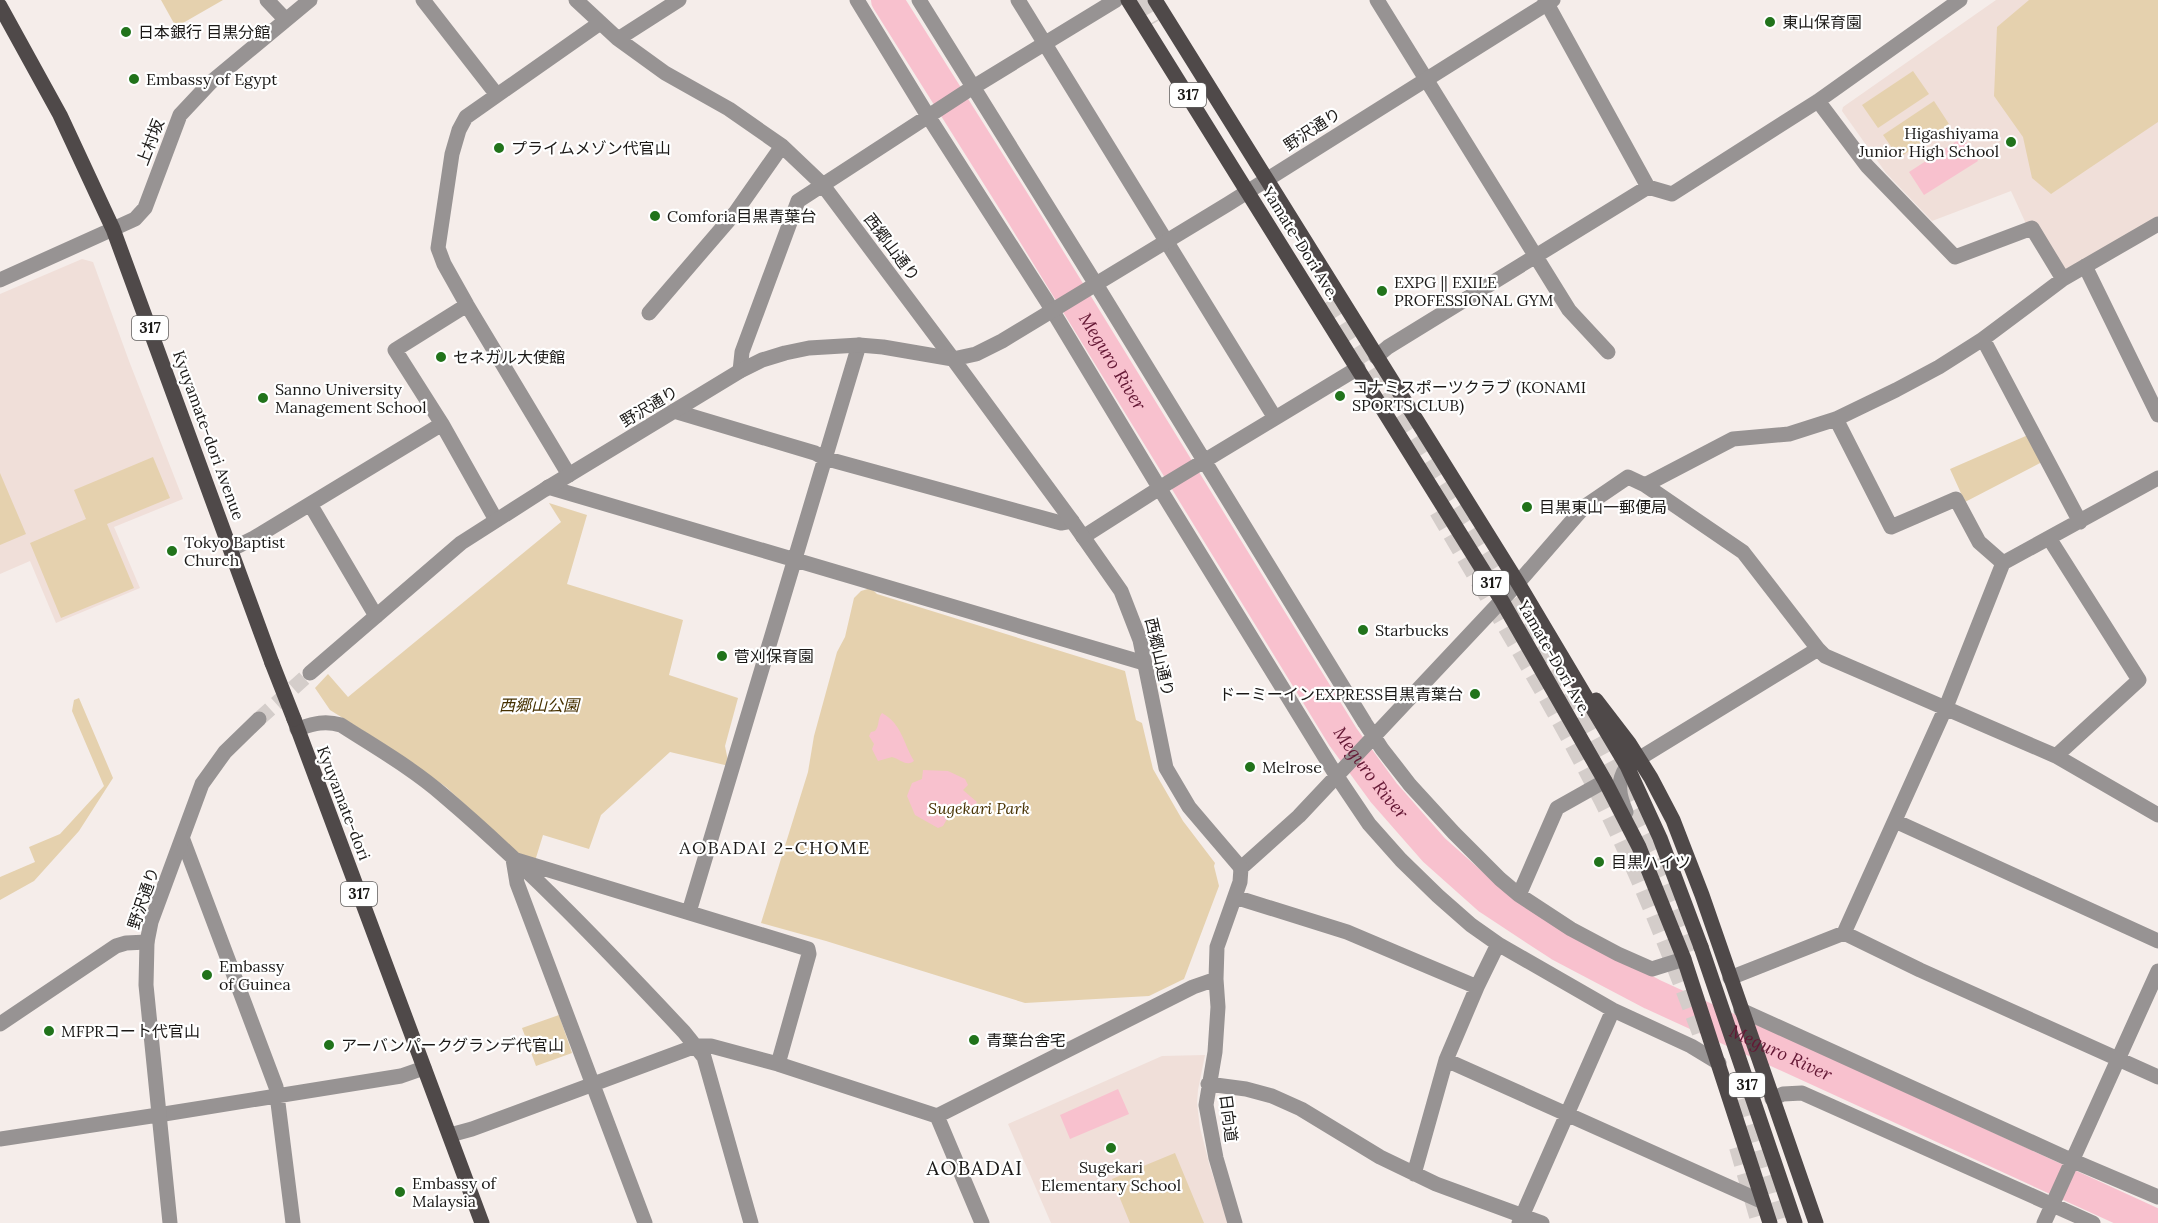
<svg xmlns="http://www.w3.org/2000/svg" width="2158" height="1223" font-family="Lora,'Noto Sans JP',serif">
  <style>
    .built { fill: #f0dfd9 }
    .green { fill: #e5d1ae }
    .water { fill: #f8c1ce }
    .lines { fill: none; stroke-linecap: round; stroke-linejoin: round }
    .river { stroke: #f8c1ce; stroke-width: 32 }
    .tertiary-tunnel { stroke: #d4cdca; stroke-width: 15; stroke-dasharray: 15 8; stroke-linecap: butt }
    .motorway-tunnel { stroke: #d4cdca; stroke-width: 18; stroke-dasharray: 18 9; stroke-linecap: butt }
    .minor { stroke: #979393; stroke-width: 15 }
    .tertiary { stroke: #979393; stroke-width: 15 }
    .primary { stroke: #4f4949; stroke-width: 15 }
    .primary-bridge { stroke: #4f4949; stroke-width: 15 }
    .poi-dot { fill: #21731b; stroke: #fff; stroke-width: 2 }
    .labels { text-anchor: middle; stroke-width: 4.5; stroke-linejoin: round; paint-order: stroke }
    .shield { fill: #fff; stroke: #5f5e5d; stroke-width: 1.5 }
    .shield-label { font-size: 15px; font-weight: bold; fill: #1b1917 }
    .poi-label { font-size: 16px; fill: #1b1917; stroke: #fff; text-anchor: start }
    .street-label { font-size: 16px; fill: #1b1917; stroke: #fff }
    .park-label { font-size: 16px; font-style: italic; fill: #463101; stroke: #fff }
    .water-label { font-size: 18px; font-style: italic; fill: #641734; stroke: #fff }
    .neighbourhood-label { font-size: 18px; letter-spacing: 1.5px; fill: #1b1917; stroke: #fff }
    .quarter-label { font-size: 20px; letter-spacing: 1.5px; fill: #1b1917; stroke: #fff }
  </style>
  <rect width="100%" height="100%" fill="#f5edea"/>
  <path class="built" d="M1996,0H2158V219L2064,274L2027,226L2011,191L1932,221L1886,173L1842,111L1843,107Z
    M82,259L93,262L129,361L183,499L114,527L140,588L56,623L30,561L0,574V294Z
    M1205,1055L1198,1090L1197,1103L1200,1128L1210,1167L1229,1223H1051L1008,1124L1162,1056Z"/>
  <path class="green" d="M161,0H223L176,27Z
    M2029,0H2158V122L2051,194L2032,178L2023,137L1994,96L1997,27Z
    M1913,71L1929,94L1878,128L1862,105Z
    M1934,101L1949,124L1899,158L1883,135Z
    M2028,435L2042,462L1965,502L1950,469Z
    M153,457L170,498L107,524L134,588L61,618L30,543L86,519L74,490Z
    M0,473L26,534L0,545Z
    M549,503L587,515L567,584L683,620L669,675L738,698L725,746L729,766L670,752L601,815L589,849L543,835L535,861L523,858L446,787L389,747L330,710L315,688L328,674L348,697L561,522Z
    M871,588L877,594L1125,671L1136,720L1142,723L1153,769L1183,821L1215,863L1214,866L1219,886L1184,979L1149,996L1025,1003L826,941L761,923L808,772L814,736L837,652L845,637L854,598L861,591Z
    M79,698L113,778L79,831L34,881L0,900V877L35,862L29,847L60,834L104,786L72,711L74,700Z
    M559,1015L572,1053L536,1066L522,1028Z
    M1175,1153L1204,1223H1130L1112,1179Z"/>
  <path class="water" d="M1963,137L1978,161L1924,195L1909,172Z
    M882,713C902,724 903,743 914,761C906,767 900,759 892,757L878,761L872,749L874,744L869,736L871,732L875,731C880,725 877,719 882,713Z
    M923,770L948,771L965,779L968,785L963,790L977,802L967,814L958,811L951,812L943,826L938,828L915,815L907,796L912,783L922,779Z
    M1118,1089L1129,1114L1070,1139L1060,1115Z"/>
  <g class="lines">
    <path class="river" id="s1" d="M887,0L1021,213L1343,737L1384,793L1434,850L1489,899L1559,945L1652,994L2152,1223"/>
    <path class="tertiary-tunnel" d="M259,719L310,673"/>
    <path class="motorway-tunnel" d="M1137,0L1151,25
      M1325,303C1414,442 1507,579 1587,724C1627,797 1666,871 1695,950
      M1438,511C1494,607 1553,702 1603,801C1642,879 1673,959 1704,1041
      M1745,1098L1781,1223
      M1738,1147L1760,1223"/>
    <path class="minor" d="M267,0L285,19
      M423,0L497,95
      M576,0L618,39L665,73L729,109L782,146L822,184L953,359
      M857,0L928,116L1046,300L1160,489L1336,775L1369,824L1401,860L1438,896L1471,925L1498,944L1477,987L1446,1060L1414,1174
      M919,0L1102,294L1365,723L1382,749L1410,785L1454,833L1500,879L1519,895L1571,929L1618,954L1652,969L1684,959
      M1018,0L1275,418
      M1377,0L1569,310L1608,352
      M1545,0L1648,187L1672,194L1818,101L1960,0
      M618,39L679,0
      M1818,101L1867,166L1955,257L2032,228L2063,279
      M113,229L135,219L145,208L180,115L210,83L310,0
      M2085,266L2158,415
      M467,305L395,350L442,424L496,520
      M649,313L735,213L782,146
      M1983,339L2080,522
      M1376,357L1388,347L1648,187
      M740,371L742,352L798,201L967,91L1116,0
      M674,411L815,453L824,458L1061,523L1072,521
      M1836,419L1891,527L1956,499L1979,542L2003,563
      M569,475L467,305L444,264L438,248L452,154L459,130L466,117L600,23
      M1645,485L1733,439L1789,434L1836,419L1896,390L1939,367L1983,339L2063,279L2158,224
      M548,487L1144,663
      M310,504L376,616
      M1083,537L1166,484L1358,368
      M2049,538L2139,680L2056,756
      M232,549L254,538L442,424
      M297,729C313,724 324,720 341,725C375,747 412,768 443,795C529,868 607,950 684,1032L704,1057L751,1223
      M1626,812C1619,795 1616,783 1627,766L1818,649
      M1895,821L2158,941
      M183,840L276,1087L293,1223
      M1519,895L1557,808L1605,781
      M1235,897L1347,932L1477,987
      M689,912L859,345
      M1844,933L1946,707L2003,563L2158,478
      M1498,944L1613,1010L1691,1046L1719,1063
      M1730,978L1844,933L1920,970L2158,1077
      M1216,979L1218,1007L1215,1052L1206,1105L1216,1158L1235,1223
      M1741,1010L2071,1160L2158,1197
      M0,1024L116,946L126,943L147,942
      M1446,1060L1763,1202
      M1208,1084L1246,1089L1272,1096L1301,1109L1380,1157L1436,1184L1542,1223
      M1772,1099L1783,1094L1802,1093L2093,1223
      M158,1115L401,1076L424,1068
      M937,1116L1193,987L1216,979L1217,947L1240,882L1241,868L1299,816L1518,583L1584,507L1628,477L1645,485L1743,552L1818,649L1825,656L2056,756L2158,815
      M937,1116L982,1223
      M450,1135L472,1129L696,1046H711L778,1064L937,1116
      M645,1223L517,883L513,859L808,949L809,954L778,1064
      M1519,1223L1613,1010
      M2044,1223L2158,971"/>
    <path class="tertiary" d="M0,280L113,229
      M953,359L1072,521L1121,591L1140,640L1166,768L1189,807L1241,868
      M310,673L461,543L544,490L740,371L762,360L785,353L809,348L859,345L883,347L953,359L976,354L1002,341L1228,204L1553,0
      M0,1139L158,1115
      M170,1223L146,985L147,942L151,922L202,784L225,752L259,719"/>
    <path class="primary" d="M1128,0L1502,601L1605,781L1639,847L1684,959L1770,1223
      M1155,0L1518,583L1627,766L1660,838L1701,947
      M0,6L60,115L113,229L272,663
      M1596,700L1629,743L1651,778L1673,820L1702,895L1816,1223
      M294,719L482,1223"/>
    <path class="primary-bridge" d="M272,663L294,719
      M1701,947L1795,1223"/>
  </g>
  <g class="poi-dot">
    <circle cx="1770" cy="22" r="6"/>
    <circle cx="126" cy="32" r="6"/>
    <circle cx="134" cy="79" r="6"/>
    <circle cx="2011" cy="142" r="6"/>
    <circle cx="499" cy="148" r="6"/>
    <circle cx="655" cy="216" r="6"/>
    <circle cx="1382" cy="291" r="6"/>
    <circle cx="441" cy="357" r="6"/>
    <circle cx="1340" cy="396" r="6"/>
    <circle cx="263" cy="398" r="6"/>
    <circle cx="1527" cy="507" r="6"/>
    <circle cx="172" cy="551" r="6"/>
    <circle cx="1363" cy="630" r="6"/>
    <circle cx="722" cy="656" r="6"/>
    <circle cx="1475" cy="694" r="6"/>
    <circle cx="1250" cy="767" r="6"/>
    <circle cx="1599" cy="862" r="6"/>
    <circle cx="207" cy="975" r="6"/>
    <circle cx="49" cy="1031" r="6"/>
    <circle cx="974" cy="1040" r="6"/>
    <circle cx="329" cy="1045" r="6"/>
    <circle cx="1111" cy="1148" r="6"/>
    <circle cx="400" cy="1192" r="6"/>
  </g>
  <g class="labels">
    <g class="shield">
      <rect x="1170" y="83" width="36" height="24" rx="4.5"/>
      <rect x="132" y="316" width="36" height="24" rx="4.5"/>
      <rect x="1473" y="571" width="36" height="24" rx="4.5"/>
      <rect x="341" y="882" width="36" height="24" rx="4.5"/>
      <rect x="1729" y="1073" width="36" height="24" rx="4.5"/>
    </g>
    <g class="shield-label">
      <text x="1188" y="100">317</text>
      <text x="150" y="333">317</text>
      <text x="1491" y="588">317</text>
      <text x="359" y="899">317</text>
      <text x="1747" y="1090">317</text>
    </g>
    <g class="poi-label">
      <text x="1782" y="28">東山保育園</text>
      <text x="138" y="38">日本銀行 目黒分館</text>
      <text x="146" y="85">Embassy of Egypt</text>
      <text x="1999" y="139" text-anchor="end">Higashiyama<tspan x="1999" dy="18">Junior High School</tspan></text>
      <text x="511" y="154">プライムメゾン代官山</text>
      <text x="667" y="222">Comforia目黒青葉台</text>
      <text x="1394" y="288">EXPG || EXILE<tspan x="1394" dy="18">PROFESSIONAL GYM</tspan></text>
      <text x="453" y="363">セネガル大使館</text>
      <text x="1352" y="393">コナミスポーツクラブ (KONAMI<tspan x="1352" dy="18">SPORTS CLUB)</tspan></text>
      <text x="275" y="395">Sanno University<tspan x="275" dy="18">Management School</tspan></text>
      <text x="1539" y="513">目黒東山一郵便局</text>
      <text x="184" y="548">Tokyo Baptist<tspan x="184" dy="18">Church</tspan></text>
      <text x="1375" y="636">Starbucks</text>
      <text x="734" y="662">菅刈保育園</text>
      <text x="1463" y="700" text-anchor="end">ドーミーインEXPRESS目黒青葉台</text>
      <text x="1262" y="773">Melrose</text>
      <text x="1611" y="868">目黒ハイツ</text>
      <text x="219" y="972">Embassy<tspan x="219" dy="18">of Guinea</tspan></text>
      <text x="61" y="1037">MFPRコート代官山</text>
      <text x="986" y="1046">青葉台舎宅</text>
      <text x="341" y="1051">アーバンパークグランデ代官山</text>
      <text x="1111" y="1173" text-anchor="middle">Sugekari<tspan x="1111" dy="18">Elementary School</tspan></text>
      <text x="412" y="1189">Embassy of<tspan x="412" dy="18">Malaysia</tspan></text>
    </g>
    <g class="street-label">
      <text transform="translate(1312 129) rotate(-33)" y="6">野沢通り</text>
      <text transform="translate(150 142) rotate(-69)" y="6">上村坂</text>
      <text transform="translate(1301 243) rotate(58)" y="6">Yamate-Dori Ave.</text>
      <text transform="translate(892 247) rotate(53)" y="6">西郷山通り</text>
      <text transform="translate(649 406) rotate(-31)" y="6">野沢通り</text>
      <text transform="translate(209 435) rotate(70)" y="6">Kyuyamate-dori Avenue</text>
      <text transform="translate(1160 657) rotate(77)" y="6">西郷山通り</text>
      <text transform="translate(1555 658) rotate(60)" y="6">Yamate-Dori Ave.</text>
      <text transform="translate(344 803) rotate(69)" y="6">Kyuyamate-dori</text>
      <text transform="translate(143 898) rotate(-71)" y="6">野沢通り</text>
      <text transform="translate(1229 1118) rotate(83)" y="6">日向道</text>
    </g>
    <g class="park-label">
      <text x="539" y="711">西郷山公園</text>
      <text x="979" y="814">Sugekari Park</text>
    </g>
    <g class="water-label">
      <text dy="6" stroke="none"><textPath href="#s1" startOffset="426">Meguro River</textPath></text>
      <text dy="6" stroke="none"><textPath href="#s1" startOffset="912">Meguro River</textPath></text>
      <text dy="6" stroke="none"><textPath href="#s1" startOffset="1416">Meguro River</textPath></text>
    </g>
    <g class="neighbourhood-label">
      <text x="775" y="854">AOBADAI 2-CHOME</text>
    </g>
    <g class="quarter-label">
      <text x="975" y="1175">AOBADAI</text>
    </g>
  </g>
</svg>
